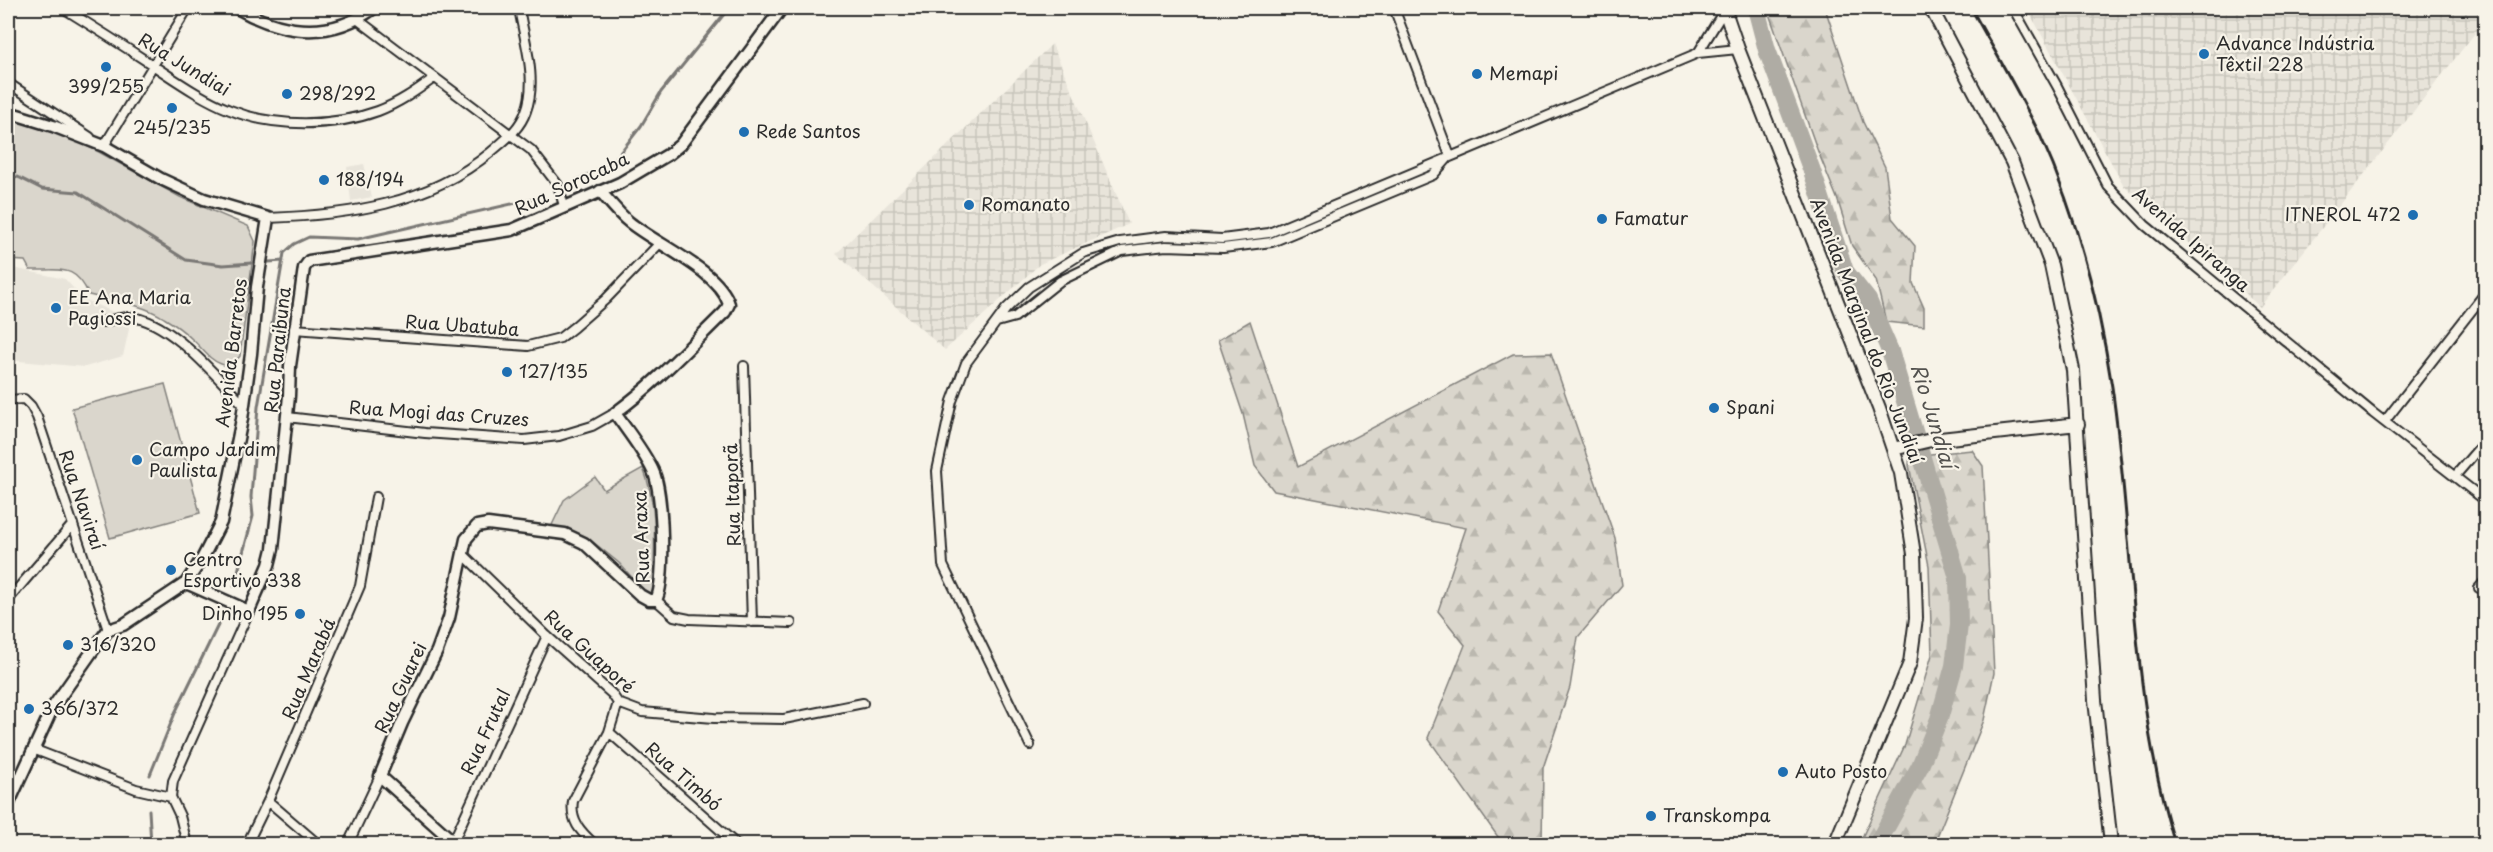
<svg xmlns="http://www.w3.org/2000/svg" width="2493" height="852" font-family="'Playpen Sans',sans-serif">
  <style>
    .built { fill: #e8e4da }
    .industrial { fill: url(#industrial-grid) }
    .forest { fill: url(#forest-firs); stroke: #82807c; stroke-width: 1.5 }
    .park { fill: #dad6cc; stroke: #82807c; stroke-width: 1.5 }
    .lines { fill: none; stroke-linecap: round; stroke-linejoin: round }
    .stream { stroke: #7a7874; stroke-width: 3 }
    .river { stroke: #afaca4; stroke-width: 18 }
    .street-casing { stroke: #2b2b2b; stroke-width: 12 }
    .secondary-casing { stroke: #2b2b2b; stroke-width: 15 }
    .primary-casing { stroke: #2b2b2b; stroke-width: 16 }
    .street { stroke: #f7f3e8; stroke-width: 8 }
    .secondary { stroke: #f7f3e8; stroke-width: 10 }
    .primary { stroke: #f7f3e8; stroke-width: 12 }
    .rail { stroke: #2b2b2b; stroke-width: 3 }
    .poi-dot { fill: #1f6fb2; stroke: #f7f3e8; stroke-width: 2 }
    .labels { text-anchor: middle; stroke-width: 4.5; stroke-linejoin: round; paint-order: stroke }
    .poi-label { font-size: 18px; fill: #2b2b2b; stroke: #f7f3e8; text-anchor: start }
    .street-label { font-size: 18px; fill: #2b2b2b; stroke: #f7f3e8 }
    .water-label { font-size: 20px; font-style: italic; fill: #53524f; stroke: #f7f3e8 }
  </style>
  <defs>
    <pattern id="industrial-grid" width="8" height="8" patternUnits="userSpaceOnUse" patternTransform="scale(1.5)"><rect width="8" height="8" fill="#e8e4da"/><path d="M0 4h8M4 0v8" fill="none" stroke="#c7c4bb"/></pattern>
    <pattern id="forest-firs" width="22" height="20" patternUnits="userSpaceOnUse" patternTransform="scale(1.5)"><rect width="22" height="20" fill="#dad6cc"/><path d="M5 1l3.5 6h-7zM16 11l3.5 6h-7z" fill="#bbb8af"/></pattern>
  </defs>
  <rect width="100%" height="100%" fill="#f7f3e8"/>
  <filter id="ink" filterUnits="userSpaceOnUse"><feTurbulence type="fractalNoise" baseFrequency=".0167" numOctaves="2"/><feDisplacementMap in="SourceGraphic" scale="12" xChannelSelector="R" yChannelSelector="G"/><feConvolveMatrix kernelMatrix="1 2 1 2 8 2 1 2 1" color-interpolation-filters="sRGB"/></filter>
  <g filter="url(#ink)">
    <path class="built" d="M364,164L372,197L351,201L347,167Z
      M8,267L65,279L83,299L127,318L129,329L123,356L85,367L8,360Z"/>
    <path class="industrial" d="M2027,8H2485L2486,19L2260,307L2124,186Z
      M1052,44L1129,224L1040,264L945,350L836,254Z"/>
    <path class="forest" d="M1767,8H1825L1863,122L1885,167L1892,218L1915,246L1913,283L1924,308V326L1886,322L1876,280L1852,246L1837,198L1817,149Z
      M1250,321L1298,467L1513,354L1551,353L1615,538L1622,585L1578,637L1570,687L1543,768L1542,844H1503L1428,738L1465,645L1438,611L1466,528L1274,491L1255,466L1243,414L1218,340Z
      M1972,450L1983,466L1994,673L1984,720L1934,844H1859L1905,745L1932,655L1929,566L1909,465L1910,456Z"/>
    <path class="park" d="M8,119L62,134L99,152L180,197L248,226L255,241L240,356C236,362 229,367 221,364C209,360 202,348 193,340C185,332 174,324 164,318C143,304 114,301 89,295C75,263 61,271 30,270L25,261L8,260Z
      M165,384L200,513L110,538L72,408Z
      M643,468C659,508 654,549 653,592L646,593L619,563L588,538L552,525L564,500L595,477L604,490Z"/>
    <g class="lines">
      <path class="stream" d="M8,178L18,177L42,189L78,192L186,260L223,265L283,261
        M577,180L613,162L641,126L661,92L729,8
        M234,586L253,516L251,497L258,407L284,253L294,244L309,237L358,239L538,198
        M150,775L175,713L222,617
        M149,810L151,844"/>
      <path class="river" d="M1756,8L1767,50L1812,171L1845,271L1868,300L1890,351L1958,578L1959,625L1954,666L1939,719L1920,766L1877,844"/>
      <g class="street-casing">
        <path id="street" d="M63,8C92,26 122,45 151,64C177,81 202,99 230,110C275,128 334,127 378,111C399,103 416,91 434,78
          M1394,8L1450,156
          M2013,8L2057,86L2108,186L2145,225L2373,413L2486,501
          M357,19L531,150L558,185L564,206
          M1698,53L1725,9
          M8,83L90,137
          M100,144L104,146L188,8
          M268,218C348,215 427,205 491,152C505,140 520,129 526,111C538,80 524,39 519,8
          M102,322C111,321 122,316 130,317C171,320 217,378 244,405
          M997,322L1015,317L1060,281L1122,251L1166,246L1223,248L1272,242L1433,175L1447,159
          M294,329L528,346L560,338L574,327L606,299L660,243
          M744,366L752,622
          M8,400L24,399L31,406L37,417L108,630
          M287,417L425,433L524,440L559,436L592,426L615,413
          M2385,421L2486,292
          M2455,476L2486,440
          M463,554L547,636L612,694L618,703L642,712L714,718L784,719L863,703
          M2479,588L2486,580
          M8,600L73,524
          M656,600L674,616L689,619L791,623
          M609,732L736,844
          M1030,745L943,565L937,471L952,401L966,363L1006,309L1029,287L1083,253L1120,242L1166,236L1222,239L1269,233L1698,53L1738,49
          M33,749L136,789L171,797
          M268,801L318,844
          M453,842L547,636
          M187,844L180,816L171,797L173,781L249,611
          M247,844L268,801L360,586L376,497
          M348,844L380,776
          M594,844C580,831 570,821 573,801L609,732L618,703"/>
      </g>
      <g class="secondary-casing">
        <path id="secondary" d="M237,8C282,34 329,41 374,8
          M8,112L53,126L104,146L161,179L204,199L268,218L257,287L251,354L242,419L221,522L202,559L186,583L123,625L108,630L91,653L53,707L8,805
          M186,583L249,611L269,565L273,549L289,396L290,366L304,268L309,261L512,230L620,183L669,154L681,144L782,8
          M456,844L380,776L402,723L437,651L449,618L466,539L477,526L488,524L565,534L584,543L640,595L649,600H656C666,582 663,490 653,471C643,450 628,432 615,413C655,384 689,347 725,312L729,304C718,270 657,245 629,222C618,213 609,201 600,191"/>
      </g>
      <g class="primary-casing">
        <path id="primary" d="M1724,8L1738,49L1879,408L1901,473L1914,554L1916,618L1910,663L1835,844
          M1931,8L2012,162L2051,265L2073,370L2095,700L2111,844
          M1893,449L1931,440L2078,424"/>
      </g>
      <use href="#street" class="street"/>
      <use href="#secondary" class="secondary"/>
      <use href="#primary" class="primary"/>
      <path class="rail" d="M1971,8C1994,50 2019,92 2040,135C2076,214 2099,301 2112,387C2134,537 2130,700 2175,844"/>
    </g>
  </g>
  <g class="poi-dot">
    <circle cx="2204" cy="54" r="6"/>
    <circle cx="106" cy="67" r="6"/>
    <circle cx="1477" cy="74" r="6"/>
    <circle cx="287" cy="94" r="6"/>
    <circle cx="172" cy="108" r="6"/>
    <circle cx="744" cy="132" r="6"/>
    <circle cx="324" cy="180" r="6"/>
    <circle cx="969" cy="205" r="6"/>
    <circle cx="2413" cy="215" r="6"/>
    <circle cx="1602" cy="219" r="6"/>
    <circle cx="56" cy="308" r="6"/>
    <circle cx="507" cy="372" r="6"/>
    <circle cx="1714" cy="408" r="6"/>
    <circle cx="137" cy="460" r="6"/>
    <circle cx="171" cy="570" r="6"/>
    <circle cx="300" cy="614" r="6"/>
    <circle cx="68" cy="645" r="6"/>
    <circle cx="29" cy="709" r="6"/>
    <circle cx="1783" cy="772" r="6"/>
    <circle cx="1651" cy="816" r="6"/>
  </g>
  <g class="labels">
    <g class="poi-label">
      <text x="2216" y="50">Advance Indústria<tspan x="2216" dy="21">Têxtil 228</tspan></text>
      <text x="1489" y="80">Memapi</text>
      <text x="106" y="93" text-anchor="middle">399/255</text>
      <text x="299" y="100">298/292</text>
      <text x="172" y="134" text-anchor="middle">245/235</text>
      <text x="756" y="138">Rede Santos</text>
      <text x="336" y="186">188/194</text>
      <text x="981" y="211">Romanato</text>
      <text x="2401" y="221" text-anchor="end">ITNEROL 472</text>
      <text x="1614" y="225">Famatur</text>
      <text x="68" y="304">EE Ana Maria<tspan x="68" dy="21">Pagiossi</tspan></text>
      <text x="519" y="378">127/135</text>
      <text x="1726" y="414">Spani</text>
      <text x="149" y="456">Campo Jardim<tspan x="149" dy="21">Paulista</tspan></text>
      <text x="183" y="566">Centro<tspan x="183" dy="21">Esportivo 338</tspan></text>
      <text x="288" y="620" text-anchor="end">Dinho 195</text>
      <text x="80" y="651">316/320</text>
      <text x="41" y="715">366/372</text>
      <text x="1795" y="778">Auto Posto</text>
      <text x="1663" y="822">Transkompa</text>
    </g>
    <g class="street-label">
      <text transform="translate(184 65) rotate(31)" y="6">Rua Jundiai</text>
      <text transform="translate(572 184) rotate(-25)" y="6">Rua Sorocaba</text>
      <text transform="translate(2191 240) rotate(41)" y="6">Avenida Ipiranga</text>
      <text transform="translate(462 326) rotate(4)" y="6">Rua Ubatuba</text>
      <text transform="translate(1866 331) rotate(69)" y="6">Avenida Marginal do Rio Jundiaí</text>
      <text transform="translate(278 350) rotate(-84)" y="6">Rua Paraibuna</text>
      <text transform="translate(232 353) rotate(-83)" y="6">Avenida Barretos</text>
      <text transform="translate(439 414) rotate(4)" y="6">Rua Mogi das Cruzes</text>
      <text transform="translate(733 495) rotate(-92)" y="6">Rua Itaporã</text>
      <text transform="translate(81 500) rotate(71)" y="6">Rua Naviraí</text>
      <text transform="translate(642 537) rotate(-92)" y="6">Rua Araxa</text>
      <text transform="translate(589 652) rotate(42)" y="6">Rua Guaporé</text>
      <text transform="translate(309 669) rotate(-67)" y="6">Rua Marabá</text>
      <text transform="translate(401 688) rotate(-65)" y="6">Rua Guarei</text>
      <text transform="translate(486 732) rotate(-65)" y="6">Rua Frutal</text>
      <text transform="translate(683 777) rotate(41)" y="6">Rua Timbó</text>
    </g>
    <g class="water-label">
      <text transform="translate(1933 416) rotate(73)" y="7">Rio Jundiaí</text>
    </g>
  </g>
  <rect width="2493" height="852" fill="none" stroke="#f7f3e8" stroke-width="30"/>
  <rect x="15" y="15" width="2463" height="822" fill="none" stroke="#2b2b2b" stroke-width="2" filter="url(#ink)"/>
</svg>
